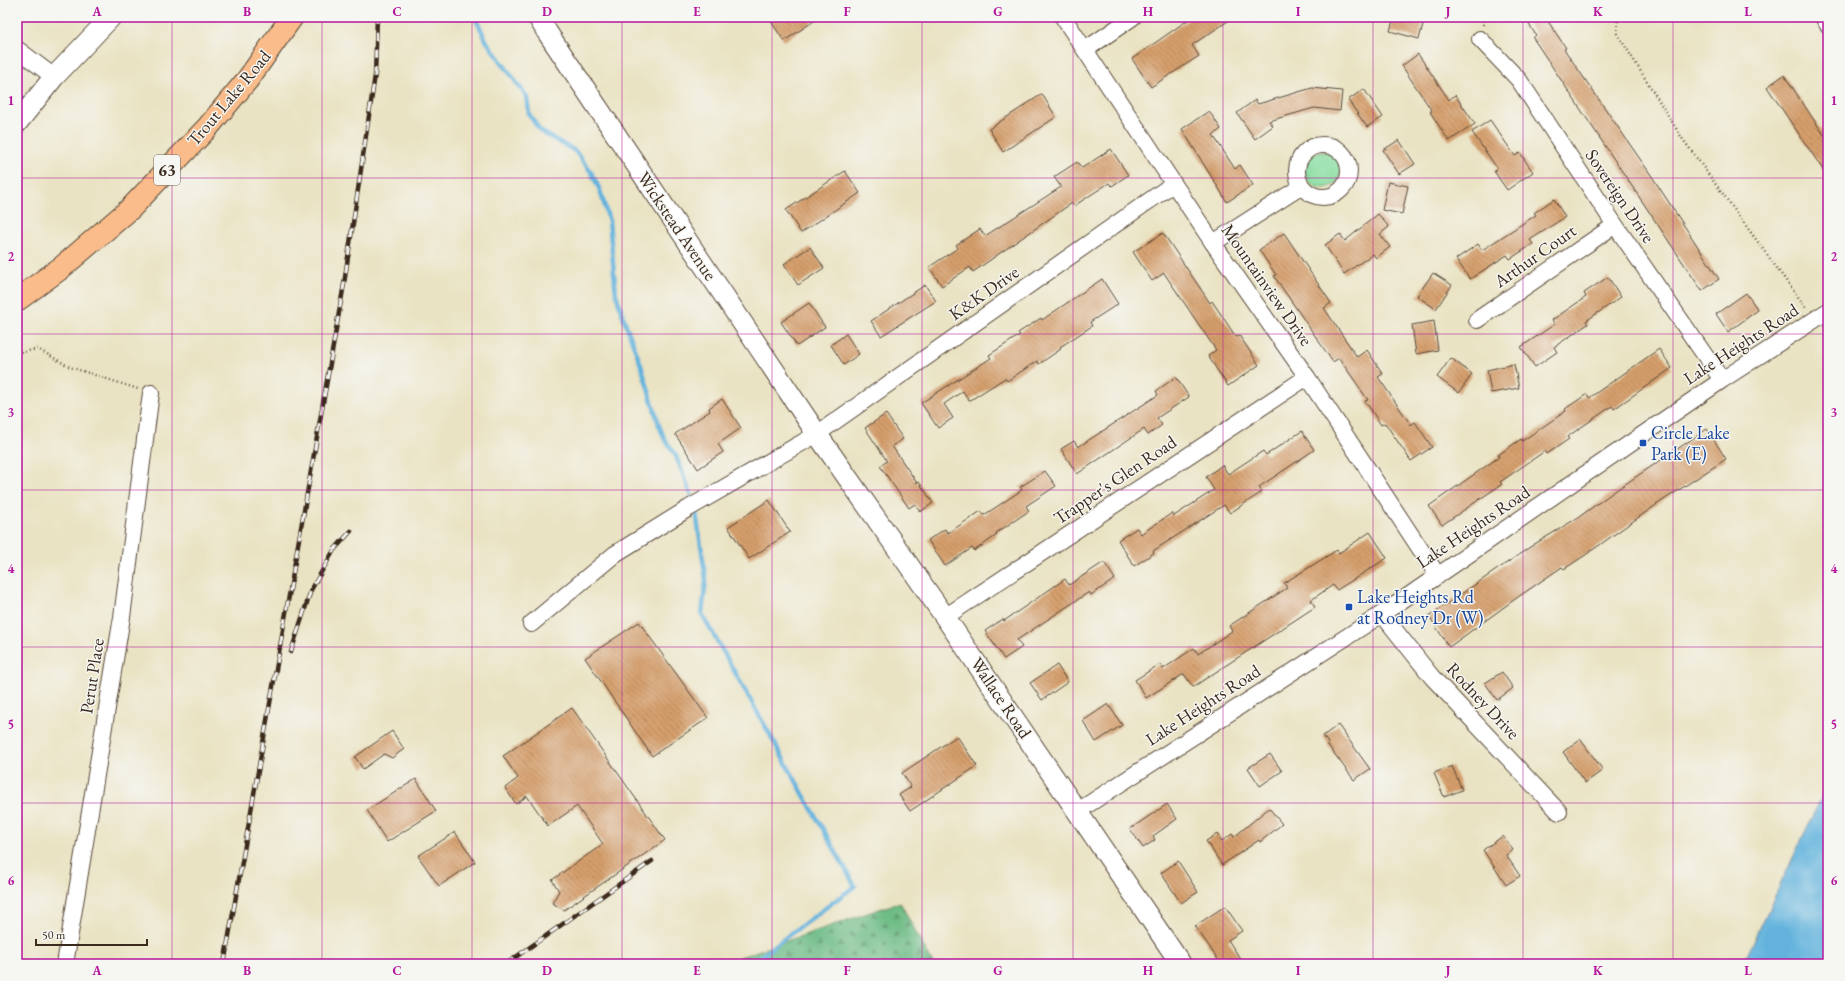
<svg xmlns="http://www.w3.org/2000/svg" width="1845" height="981" font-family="'EB Garamond',serif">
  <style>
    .grass { fill: #88dda0; stroke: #62845f }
    .forest { fill: url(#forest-firs); stroke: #547352 }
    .water { fill: #62b2dd; stroke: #4e6e7e }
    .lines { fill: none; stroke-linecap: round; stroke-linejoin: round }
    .stream { stroke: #62b2dd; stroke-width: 4.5 }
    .building { fill: url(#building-back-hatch) }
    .minor-casing { stroke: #554637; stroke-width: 18 }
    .tertiary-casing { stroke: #554637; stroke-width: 22 }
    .primary-casing { stroke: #554637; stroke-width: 24 }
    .path { stroke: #554637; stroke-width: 2.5; stroke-dasharray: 1 3; stroke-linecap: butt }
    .minor { stroke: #fff; stroke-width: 16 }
    .tertiary { stroke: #fff; stroke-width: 20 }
    .primary { stroke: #f9bc8a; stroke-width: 22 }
    .rail-casing { stroke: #3b2a1e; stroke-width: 4.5 }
    .rail { stroke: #f6f6f2; stroke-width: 3; stroke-dasharray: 9; stroke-linecap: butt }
    .grid { fill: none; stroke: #b5179e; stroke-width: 1; stroke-opacity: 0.55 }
    .transit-dot { fill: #1a4fb4; stroke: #f6f6f2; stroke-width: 1.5 }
    .labels { text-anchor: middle; stroke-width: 3; stroke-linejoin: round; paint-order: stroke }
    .shield { fill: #f6f6f2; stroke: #73675e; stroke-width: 1 }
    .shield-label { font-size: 17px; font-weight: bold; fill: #3b2a1e }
    .street-label { font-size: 18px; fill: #3b2a1e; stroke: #f6f6f2 }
    .transit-label { font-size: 18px; fill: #164399; stroke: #f6f6f2; text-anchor: start }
    .neatline { fill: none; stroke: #b5179e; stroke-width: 1.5 }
    .grid-label { font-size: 13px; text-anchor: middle; font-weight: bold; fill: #b5179e }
  </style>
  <defs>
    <pattern id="forest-firs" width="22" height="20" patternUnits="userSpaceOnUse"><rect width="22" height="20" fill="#6ebc86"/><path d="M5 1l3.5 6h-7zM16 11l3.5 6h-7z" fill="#5c996d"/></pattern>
    <pattern id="building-back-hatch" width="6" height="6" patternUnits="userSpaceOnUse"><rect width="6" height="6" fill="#d69f6c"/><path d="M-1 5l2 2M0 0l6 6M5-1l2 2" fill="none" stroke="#af8258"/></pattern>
  </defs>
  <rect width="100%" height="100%" fill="#f6f6f2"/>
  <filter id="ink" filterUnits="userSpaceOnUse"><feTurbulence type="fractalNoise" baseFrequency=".025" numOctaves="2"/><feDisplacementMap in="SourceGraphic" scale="8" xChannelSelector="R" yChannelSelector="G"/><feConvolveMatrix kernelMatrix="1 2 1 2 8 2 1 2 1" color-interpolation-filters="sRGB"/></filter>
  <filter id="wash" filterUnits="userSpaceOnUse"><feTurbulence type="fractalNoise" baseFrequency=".012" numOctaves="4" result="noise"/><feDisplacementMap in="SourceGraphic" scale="16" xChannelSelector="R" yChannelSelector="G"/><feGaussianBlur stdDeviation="0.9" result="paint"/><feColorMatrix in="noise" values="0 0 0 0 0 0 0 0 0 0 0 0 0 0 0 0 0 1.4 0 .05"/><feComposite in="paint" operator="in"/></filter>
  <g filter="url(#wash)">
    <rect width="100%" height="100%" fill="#eae3c3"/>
    <path class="grass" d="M1305 170a18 18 0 1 1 36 0a18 18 0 1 1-36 0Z"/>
    <path class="forest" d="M900,902L933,964H727L740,957Z"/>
    <path class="water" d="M1828,783V964H1743Z"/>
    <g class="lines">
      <path class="stream" d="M475,17L487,42L527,97L529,114L540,131L575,151L591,172L600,190L609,221L616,294L626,325L641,365L659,425L664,438L675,454L691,494
        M696,512L706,580L702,614L855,886L750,964"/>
    </g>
    <g id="blocks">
      <path class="building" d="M768,17H820L784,41Z
        M1192,17H1234L1192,45L1199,56L1151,87L1132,59Z
        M1394,17H1425L1419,39L1390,31Z
        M1524,17H1545L1566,48L1564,49L1651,175L1719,279L1702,291L1533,38L1536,35Z
        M1418,54L1449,100L1455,95L1475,124L1449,141L1430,112L1432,111L1402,66Z
        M1784,75L1828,141V177L1767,87Z
        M1312,88L1342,91L1340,111L1314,108L1269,121L1273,126L1255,139L1237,113L1255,100L1258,104Z
        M1364,89L1383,117L1367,127L1348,100Z
        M1042,94L1056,117L1003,152L989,129Z
        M1209,111L1221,129L1213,135L1235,169L1240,165L1253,185L1227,202L1182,129Z
        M1490,120L1515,156L1520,153L1533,172L1507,190L1494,171L1497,168L1472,132Z
        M1399,140L1415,164L1399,174L1383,150Z
        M1111,149L1128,175L1112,186L1109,183L1074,206L1072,203L973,272L970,267L942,286L929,267L958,248L956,245L980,229L985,236L1061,187L1054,177L1077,162L1082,168Z
        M845,171L860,193L801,233L786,210Z
        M1388,182L1408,186L1402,214L1382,210Z
        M1554,199L1565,217L1530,240L1533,244L1510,259L1507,255L1470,279L1456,259L1478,244L1482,250L1536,215L1534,213Z
        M1378,214L1389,227L1380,234L1390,247L1376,258L1373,254L1344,274L1325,245L1340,234L1345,241Z
        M1163,233L1210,303L1212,301L1236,337L1239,335L1259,365L1228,386L1208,356L1216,350L1164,273L1152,281L1133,252Z
        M1284,233L1331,303L1324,308L1357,357L1367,350L1383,374L1378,377L1411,425L1415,422L1432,447L1411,461L1385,423L1381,425L1365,401L1368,400L1339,358L1333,362L1274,276L1276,275L1259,250Z
        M810,247L824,268L798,285L784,264Z
        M1433,273L1452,285L1436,309L1417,296Z
        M1608,277L1621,297L1586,321L1588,324L1554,347L1557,352L1535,367L1521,347L1555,324L1552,320L1586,297L1584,293Z
        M1102,279L1118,304L1090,322L1092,326L1060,347L1061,349L1039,364L1037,361L1007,381L1005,378L969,401L963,391L944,404L953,418L938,428L921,403L991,358L989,355L1020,335L1018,333L1041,318L1042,320Z
        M925,285L936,301L881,336L871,321Z
        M1746,293L1758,310L1728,332L1716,314Z
        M809,303L825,327L797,346L781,322Z
        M1434,321L1438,350L1416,354L1412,325Z
        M846,334L859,354L844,365L831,345Z
        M1659,349L1672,368L1614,409L1612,406L1567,437L1569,439L1547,454L1545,451L1500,482L1502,484L1442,525L1429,506L1499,457L1498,455L1521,439L1522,441L1566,411L1565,409L1587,394L1589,398Z
        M1451,358L1472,374L1459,393L1437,377Z
        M1514,364L1519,388L1491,393L1487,370Z
        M1176,377L1189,397L1157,418L1162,425L1148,435L1144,429L1077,474L1061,449L1074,441L1078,447L1158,395L1156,391Z
        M722,399L741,428L718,444L723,452L698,469L675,434L710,411L709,408Z
        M886,414L903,439L892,446L917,483L919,482L933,503L920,512L915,504L909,508L880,466L887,461L865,428Z
        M1707,429L1726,459L1656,505L1584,556L1564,569L1562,567L1518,597L1449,647L1429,616L1533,545L1579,517L1612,493Z
        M1302,431L1314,450L1259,487L1262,492L1230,513L1224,505L1153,551L1154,553L1134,566L1118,540L1137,528L1141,534L1172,513L1174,516L1214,490L1206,477L1222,465L1228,474L1263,451L1266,455Z
        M1045,471L1056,486L1026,506L1029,511L996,533L997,535L974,551L972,548L945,566L928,540L945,529L948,533L981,511L984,515L1022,490L1020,487Z
        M769,500L790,532L749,559L728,527Z
        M1370,532L1387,558L1337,590L1333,585L1311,600L1315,607L1193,687L1184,674L1146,698L1135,680L1160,664L1163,669L1194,648L1198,654L1232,631L1229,626L1287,588L1284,583L1337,550L1339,553Z
        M1104,562L1115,579L1091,595L1089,592L1017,640L1022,647L1004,659L985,631L1003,619L1004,621L1065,579L1069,585Z
        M639,622L708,718L652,756L585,658Z
        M1057,665L1068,682L1042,700L1030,683Z
        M1502,672L1513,688L1497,700L1485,683Z
        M1108,704L1122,725L1096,742L1083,721Z
        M572,708L665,840L564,910L552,903L559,891L552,880L603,844L577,806L548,826L527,796L516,804L505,788L518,778L503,756Z
        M1338,725L1370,769L1354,780L1327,744L1328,743L1323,736Z
        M392,731L404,749L392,758L384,754L363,769L355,757Z
        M957,736L977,766L910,811L899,795L911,787L902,773Z
        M1580,739L1603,770L1585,783L1563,752Z
        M1270,754L1282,771L1260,786L1248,768Z
        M1452,766L1462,790L1444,797L1434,773Z
        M416,779L436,811L387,842L367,810Z
        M1167,804L1177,819L1153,836L1155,840L1143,848L1130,829Z
        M1269,808L1282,824L1260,842L1259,840L1222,865L1206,841L1217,834L1222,841L1232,834L1234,837Z
        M455,832L475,862L439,886L418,856Z
        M1503,836L1513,850L1506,855L1520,876L1506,885L1483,850Z
        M1178,861L1198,892L1181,903L1161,873Z
        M1225,906L1242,931L1228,940L1244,964H1221L1195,926Z"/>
    </g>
  </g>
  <g filter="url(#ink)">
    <use href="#blocks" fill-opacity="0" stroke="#554637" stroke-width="1"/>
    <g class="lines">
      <g class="minor-casing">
        <path id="minor" d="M1063,17L1213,243L1307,377L1438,576
          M1823,17L1828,25
          M1480,39L1519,80L1615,225L1722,380
          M17,49L54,77
          M1085,50L1133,17
          M1297 171a26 26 0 1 1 52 0a26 26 0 1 1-52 0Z
          M1213,243L1302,186
          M1477,320L1615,225
          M1382,614L1432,677L1559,812
          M945,617L1307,377
          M531,624L615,554L689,508L817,434L1173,184
          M1078,811L1382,614L1722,380L1828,311
          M65,964L122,617L151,393"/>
      </g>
      <g class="tertiary-casing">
        <path id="tertiary" d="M538,17L547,32L817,434L945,617L1181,964
          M17,123L54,77L111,17"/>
      </g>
      <g class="primary-casing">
        <path id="primary" d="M17,300L61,268L130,209L208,127L248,79L292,17"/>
      </g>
      <path class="path" d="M1618,17L1617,33L1682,138L1806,308
        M1483,25L1485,17
        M17,353L38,349L70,367L138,389"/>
      <use href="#minor" class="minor"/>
      <use href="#tertiary" class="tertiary"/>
      <use href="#primary" class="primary"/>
      <g class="rail-casing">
        <path id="rail" d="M291,652L311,590L334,550L351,531
          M224,964L344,284L375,75L377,17
          M506,964L652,861"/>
      </g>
      <use href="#rail" class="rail"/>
    </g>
  </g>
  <path class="grid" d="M172,17V964M322,17V964M472,17V964M622,17V964M772,17V964M922,17V964M1073,17V964M1223,17V964M1373,17V964M1523,17V964M1673,17V964M17,178H1828M17,334H1828M17,490H1828M17,647H1828M17,803H1828"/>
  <g class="transit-dot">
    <rect x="1639" y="439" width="8" height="8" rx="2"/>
    <rect x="1345" y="603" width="8" height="8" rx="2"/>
  </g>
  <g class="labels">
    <rect class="shield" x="154" y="155" width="26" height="30" rx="3"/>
    <g class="shield-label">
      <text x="167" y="176">63</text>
    </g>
    <g class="street-label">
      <text transform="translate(229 98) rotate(-50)" y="6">Trout Lake Road</text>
      <text transform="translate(1620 196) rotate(56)" y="6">Sovereign Drive</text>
      <text transform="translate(677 226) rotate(56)" y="6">Wickstead Avenue</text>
      <text transform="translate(1535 256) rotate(-35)" y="6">Arthur Court</text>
      <text transform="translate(1267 285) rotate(55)" y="6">Mountainview Drive</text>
      <text transform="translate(984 293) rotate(-35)" y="6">K&amp;K Drive</text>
      <text transform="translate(1741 344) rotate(-33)" y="6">Lake Heights Road</text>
      <text transform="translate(1115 480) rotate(-34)" y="6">Trapper's Glen Road</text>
      <text transform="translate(1473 527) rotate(-34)" y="6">Lake Heights Road</text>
      <text transform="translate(92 676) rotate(-81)" y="6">Perut Place</text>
      <text transform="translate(1001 698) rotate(56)" y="6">Wallace Road</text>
      <text transform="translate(1483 701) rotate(47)" y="6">Rodney Drive</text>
      <text transform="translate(1203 705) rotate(-33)" y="6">Lake Heights Road</text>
    </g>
    <g class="transit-label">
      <text x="1651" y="439">Circle Lake<tspan x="1651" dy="21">Park (E)</tspan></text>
      <text x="1357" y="603">Lake Heights Rd<tspan x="1357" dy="21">at Rodney Dr (W)</tspan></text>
    </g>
  </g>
  <rect width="1845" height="981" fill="none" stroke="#f6f6f2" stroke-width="44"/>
  <path d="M36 939v6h111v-6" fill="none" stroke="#3b2a1e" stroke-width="2"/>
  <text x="42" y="939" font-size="12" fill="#3b2a1e" stroke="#f6f6f2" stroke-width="3" paint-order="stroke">50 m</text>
  <rect x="22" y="22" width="1801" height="937" class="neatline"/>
  <g class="grid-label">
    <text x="97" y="16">A</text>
    <text x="247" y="16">B</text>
    <text x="397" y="16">C</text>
    <text x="547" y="16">D</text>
    <text x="697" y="16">E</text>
    <text x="847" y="16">F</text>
    <text x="998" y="16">G</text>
    <text x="1148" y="16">H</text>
    <text x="1298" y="16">I</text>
    <text x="1448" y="16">J</text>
    <text x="1598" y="16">K</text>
    <text x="1748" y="16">L</text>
    <text x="11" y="105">1</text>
    <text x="1834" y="105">1</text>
    <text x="11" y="261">2</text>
    <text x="1834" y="261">2</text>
    <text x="11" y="417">3</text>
    <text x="1834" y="417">3</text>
    <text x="11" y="573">4</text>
    <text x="1834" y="573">4</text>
    <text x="11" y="729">5</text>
    <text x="1834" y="729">5</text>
    <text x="11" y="885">6</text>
    <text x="1834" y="885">6</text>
    <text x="97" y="975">A</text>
    <text x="247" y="975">B</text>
    <text x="397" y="975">C</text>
    <text x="547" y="975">D</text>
    <text x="697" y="975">E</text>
    <text x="847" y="975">F</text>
    <text x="998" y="975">G</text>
    <text x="1148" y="975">H</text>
    <text x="1298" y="975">I</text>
    <text x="1448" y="975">J</text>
    <text x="1598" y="975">K</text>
    <text x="1748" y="975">L</text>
  </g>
</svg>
